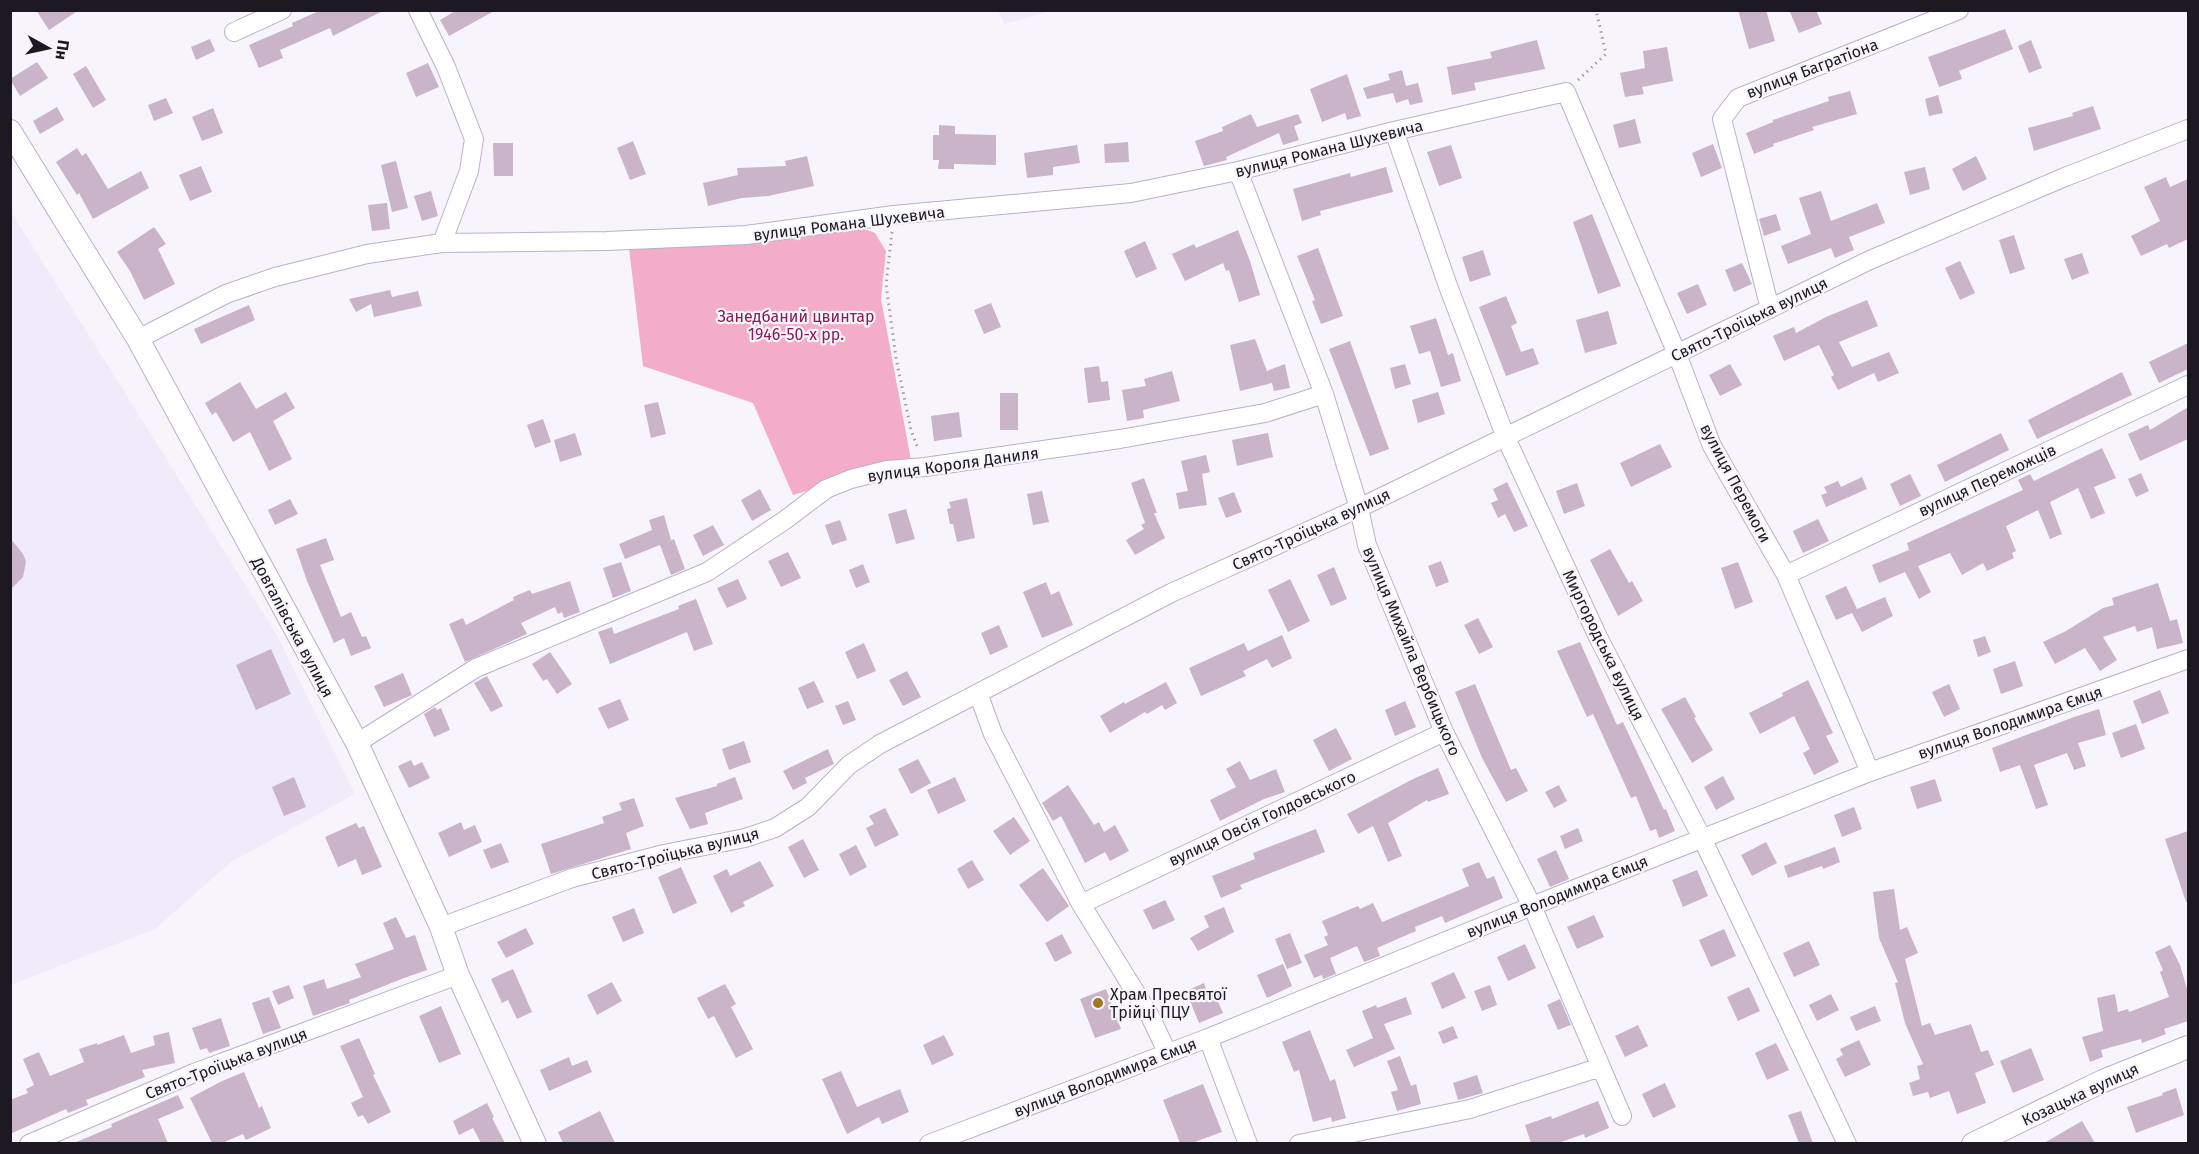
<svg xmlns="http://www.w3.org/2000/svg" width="2199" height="1154" font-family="'Fira Sans',sans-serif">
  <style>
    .built { fill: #efebfa }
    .green { fill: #f3adc8 }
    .building { fill: #cab4ca }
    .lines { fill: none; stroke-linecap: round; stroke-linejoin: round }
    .minor-casing { stroke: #b8b1cc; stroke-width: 20 }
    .tertiary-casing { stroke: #b8b1cc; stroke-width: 24 }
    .path { stroke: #a09ea6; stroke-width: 3; stroke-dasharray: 1.5 4.5; stroke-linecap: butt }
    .minor { stroke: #fff; stroke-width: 18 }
    .tertiary { stroke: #fff; stroke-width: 22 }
    .poi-dot { fill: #a17626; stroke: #f7f5fb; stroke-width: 2 }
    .labels { text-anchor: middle; stroke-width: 4.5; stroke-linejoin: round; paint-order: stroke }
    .street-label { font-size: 16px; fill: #1c1923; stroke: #f7f5fb }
    .park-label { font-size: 16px; fill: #8a1a55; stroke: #f7f5fb }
    .poi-label { font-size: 16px; fill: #1c1923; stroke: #f7f5fb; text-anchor: start }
  </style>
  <rect width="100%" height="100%" fill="#f7f5fb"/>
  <path class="built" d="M998,11H1052L1004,24Z
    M10,210L277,635L355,794L231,862L155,929L11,985Z"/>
  <path class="green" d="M862,228L875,233L886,251L881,299L911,460L793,495L753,403L643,366L629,248Z"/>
  <path class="building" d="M36,10H79L49,30Z
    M321,10H385L333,36L330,28L280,50L283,58L259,68L249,45L293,26L292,23Z
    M457,10H496L449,36L440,20Z
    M1738,10H1766L1775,41L1749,49Z
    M1789,10H1816L1822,24L1799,33Z
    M2005,29L2013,49L1959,71L1962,79L1939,87L1928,57Z
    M210,39L215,51L196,60L191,47Z
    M1537,40L1545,69L1474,83L1476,90L1452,95L1447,67L1492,58L1490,52Z
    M2031,40L2042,68L2029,73L2018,46Z
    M1667,47L1673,81L1642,87L1644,94L1625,97L1620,73L1645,68L1643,51Z
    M37,62L48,78L20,96L10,79Z
    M428,63L439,87L416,97L406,73Z
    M86,66L106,100L93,108L73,74Z
    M1402,70L1406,86L1418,83L1423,102L1410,105L1408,99L1396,103L1393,93L1367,99L1363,88L1390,80L1388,74Z
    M1347,74L1361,116L1347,120L1345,113L1322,122L1310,89Z
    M1850,91L1857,114L1812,127L1814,130L1773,144L1774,146L1754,154L1746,133L1773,122V120L1829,101L1828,97Z
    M1938,95L1943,113L1929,116L1925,99Z
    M166,98L173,113L154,121L148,105Z
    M2093,106L2101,129L2034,151L2028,128L2073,116L2072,113Z
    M57,107L64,120L40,134L33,121Z
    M213,108L223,133L202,141L192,117Z
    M1251,114L1257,127L1298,114L1302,123L1294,126L1299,140L1283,145L1279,133L1226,157L1227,160L1204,166L1195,141L1223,131L1222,127Z
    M1635,119L1641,143L1619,148L1613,125Z
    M939,125L955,126V134L996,135V165L954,164V169H938L939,160H933V135H939Z
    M633,141L646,174L630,180L617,148Z
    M1128,142L1129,162L1105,163L1104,144Z
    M493,143H513V176H494Z
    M1713,144L1722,168L1701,177L1692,153Z
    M1077,145L1080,163L1053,167V175L1027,178L1024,153Z
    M1451,145L1462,178L1439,186L1427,152Z
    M77,148L82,156L86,153L108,189L141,171L149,188L93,219L79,193L77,195L56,162Z
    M807,156L814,186L768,196L742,198L708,206L703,183L738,175L737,168L786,166L785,161Z
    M1976,156L1987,179L1963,191L1952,169Z
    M396,161L408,208L392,212L381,165Z
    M201,166L212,192L190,201L179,175Z
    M1386,167L1393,192L1320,211L1321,215L1302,221L1293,189L1350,173L1351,177Z
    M1925,167L1930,189L1910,195L1904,172Z
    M2166,177L2170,187L2188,179V239L2169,248L2167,244L2141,256L2131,236L2160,221L2144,187Z
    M431,191L438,216L422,221L414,196Z
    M1821,191L1831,221L1877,203L1885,223L1849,237L1854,250L1835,258L1831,248L1788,264L1781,246L1811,234L1799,198Z
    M387,203L390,229L372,231L368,205Z
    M1592,214L1621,286L1598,294L1573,222Z
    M1776,214L1781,230L1764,236L1759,219Z
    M154,227L166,244L158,249L175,284L144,300L130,271L117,252Z
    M1238,230L1250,261L1260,295L1239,302L1229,270L1226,271L1223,263L1185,281L1172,254L1194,244L1196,248Z
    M2014,235L2025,269L2010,274L1999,240Z
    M1145,241L1157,269L1136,278L1124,251Z
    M1318,248L1343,316L1321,324L1312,301L1315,300L1297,256Z
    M1483,250L1491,275L1470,282L1462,257Z
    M2082,253L2089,273L2072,280L2064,259Z
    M1960,261L1975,293L1960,300L1945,268Z
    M1742,263L1752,284L1734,292L1725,270Z
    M1698,284L1707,305L1687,314L1677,293Z
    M390,290L392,297L418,291L422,306L374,317L371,304L356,312L349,299Z
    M1506,296L1517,323L1511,326L1521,352L1533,348L1539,364L1506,376L1479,307Z
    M1867,300L1878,326L1839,342L1852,367L1889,352L1899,373L1878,382L1874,373L1838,390L1831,377L1834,375L1819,345L1784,361L1773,336L1794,327L1796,333L1826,317Z
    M991,303L1001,327L984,334L974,310Z
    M249,305L255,320L201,344L194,329Z
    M1608,311L1617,344L1585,353L1576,320Z
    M1436,318L1448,355L1453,353L1461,381L1441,387L1430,351L1419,354L1410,326Z
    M1255,339L1267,371L1285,364L1290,388L1274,391L1272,383L1240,391L1230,345Z
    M1350,341L1389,449L1370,456L1329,349Z
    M2188,343V369L2159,383L2149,362Z
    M1405,364L1411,384L1395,389L1390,368Z
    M1730,364L1742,385L1720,396L1709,375Z
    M1099,366L1101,382L1108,381L1110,400L1088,403L1084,368Z
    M1172,371L1180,401L1143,410L1144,418L1127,421L1122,390L1146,386L1144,379Z
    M2122,372L2132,395L2037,439L2028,420Z
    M240,382L256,409L286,392L295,408L273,421L292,459L269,471L250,432L233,442L216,412L212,415L205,403Z
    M1438,392L1445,414L1418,423L1412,400Z
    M1000,393H1018V430H1000Z
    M658,402L666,434L651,438L644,405Z
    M2188,407V439L2140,461L2128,434L2148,425L2150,430Z
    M959,412L962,437L934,441L931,416Z
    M543,419L551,442L535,448L527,425Z
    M575,433L582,455L560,462L554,440Z
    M1268,433L1273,457L1237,466L1232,440Z
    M2001,433L2009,450L1945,482L1937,465Z
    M1660,444L1672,467L1631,487L1620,463Z
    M2102,448L2116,478L2094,487L2105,513L2091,519L2078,488L2050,502L2062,534L2050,539L2038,510L2006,526L2016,551L2012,553L2014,558L1987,571L1983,563L1962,575L1950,553L1918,566L1931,592L1919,599L1905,572L1879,583L1872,565L1909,550L1907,543L2023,490L2018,480L2030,474L2034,481Z
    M1206,455L1210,472L1202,474L1207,505L1179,509L1176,493L1188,491L1181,461Z
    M2141,473L2149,491L2136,497L2128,479Z
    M1910,474L1921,496L1900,506L1890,484Z
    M1862,477L1867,489L1826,507L1821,495L1827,493L1824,487L1838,481L1841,487Z
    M1144,478L1157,513H1154L1165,538L1135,555L1126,540L1144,529L1141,525L1145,523L1131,483Z
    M1507,482L1528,526L1514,532L1505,514L1498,518L1491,503L1498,500L1493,489Z
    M1577,483L1585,506L1564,514L1556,491Z
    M760,489L771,510L752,521L741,500Z
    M1042,491L1049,522L1033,525L1027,494Z
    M1234,492L1242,512L1226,518L1218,498Z
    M967,498L975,538L957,542L953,524H950L947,509L951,508L949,502Z
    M290,499L298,514L275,525L268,510Z
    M906,509L915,539L896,544L888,514Z
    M664,515L671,540L666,543L674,539L685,569L671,575L660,545L625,559L619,544L652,530L649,520Z
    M1818,519L1829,541L1803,553L1793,531Z
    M840,520L847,540L832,545L825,525Z
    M713,525L724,545L703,556L693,535Z
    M10,538L23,554L26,562L23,577L10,590Z
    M326,538L334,560L320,565L341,617L351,612L362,637L366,636L371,648L351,656L344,638L334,643L307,581L296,549Z
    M1610,549L1629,583L1632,581L1643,601L1618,616L1590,560Z
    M788,552L801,578L781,587L768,561Z
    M1441,561L1449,582L1436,587L1428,566Z
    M621,562L631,591L613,598L603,568Z
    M1738,562L1753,602L1735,609L1721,568Z
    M863,564L870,582L856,588L849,570Z
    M1334,567L1347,599L1331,606L1317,575Z
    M738,579L747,599L727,608L717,588Z
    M1290,579L1310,621L1288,632L1268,590Z
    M570,581L580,612L564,618L562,612L558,614L555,607L521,623L527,634L465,662L449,624L463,618L466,625L514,600L513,597L530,590L532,594Z
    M1046,582L1051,595L1059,591L1073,625L1042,638L1023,592Z
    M2158,583L2170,621L2177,619L2183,643L2157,649L2152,627L2137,632L2135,626L2103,637L2117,660L2100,671L2085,648L2055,664L2043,642L2066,631L2103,608L2114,605L2112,598Z
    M1846,586L1857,609L1885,597L1893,616L1862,632L1852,613L1836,620L1825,596Z
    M696,599L713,644L694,651L687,632L610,664L598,632L612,627L614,634L679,609L678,606Z
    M1478,618L1493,647L1479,654L1464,625Z
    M999,625L1008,647L990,655L981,633Z
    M1282,635L1292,658L1272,668L1267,659L1243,671L1246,676L1201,696L1189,668L1244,643L1248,651Z
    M1985,636L1991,652L1978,657L1973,640Z
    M1580,642L1617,725L1623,722L1664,810L1666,809L1675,831L1659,838L1656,829L1650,831L1636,796L1631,798L1593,714L1587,717L1557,651Z
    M864,643L876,671L857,679L845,652Z
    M271,649L291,694L256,710L236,665Z
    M550,652L572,684L557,694L547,679L543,681L532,664Z
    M2015,661L2023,686L2001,694L1993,669Z
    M907,671L921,697L903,706L889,680Z
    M403,673L412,695L384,707L374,686Z
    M487,676L503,706L491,712L474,683Z
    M1808,680L1833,733L1826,736L1839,762L1814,775L1803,753L1810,749L1794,716L1760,734L1749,713L1783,696L1782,693Z
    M814,681L824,702L807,709L798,688Z
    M1166,682L1177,703L1165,710L1162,705L1147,714L1145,712L1110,733L1100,716L1124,702L1125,704Z
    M1475,684L1511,770L1516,768L1528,791L1506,802L1482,758L1455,692Z
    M1949,684L1960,709L1944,717L1932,692Z
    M2160,690L2169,713L2142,724L2133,701Z
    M1685,697L1696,717L1694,718L1713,750L1692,763L1661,709Z
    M620,699L629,720L608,729L598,708Z
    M848,701L856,720L843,725L835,706Z
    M1405,701L1416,727L1395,736L1385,710Z
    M435,707L437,710L441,708L450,730L434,737L424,714Z
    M2099,709L2106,735L2078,743L2086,766L2074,770L2067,753L2034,765L2048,805L2036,809L2020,765L2000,772L1992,748L2074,717Z
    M2136,724L2145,749L2121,758L2112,733Z
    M1336,728L1352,759L1329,771L1313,740Z
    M744,741L751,762L729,770L722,749Z
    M828,749L834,764L805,778L807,783L793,790L783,771Z
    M918,759L931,783L911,794L898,769Z
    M411,760L414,766L422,762L430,778L409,788L398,766Z
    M1240,761L1250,780L1276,769L1285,792L1264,799L1220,821L1210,800L1236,787L1226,769Z
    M1438,768L1449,794L1428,802L1427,800L1388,823L1402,856L1388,862L1373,826L1358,834L1347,814L1413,779Z
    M1723,776L1735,799L1716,810L1704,787Z
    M294,777L306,807L284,816L272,787Z
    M735,777L743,799L705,813L708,824L690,829L675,798L717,786V784Z
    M955,777L966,801L938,814L927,790Z
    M1935,779L1942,801L1917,809L1910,787Z
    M1068,785L1094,825L1099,822L1104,832L1115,825L1129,851L1110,861L1105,852L1085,863L1061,816L1053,821L1042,803Z
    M1559,785L1567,801L1554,808L1545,792Z
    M634,798L644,826L626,833L631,849L551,874L541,844L604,823L602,817L622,810L619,803Z
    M1854,807L1862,829L1842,837L1834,815Z
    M885,808L899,835L875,847L866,828L874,824L869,816Z
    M1014,817L1030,841L1010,855L993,831Z
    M461,822L464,830L475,825L482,842L449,857L438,833Z
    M356,823L359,828L364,826L382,867L362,875L356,859L338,867L325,837Z
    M1578,828L1583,841L1565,849L1560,836Z
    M1316,829L1325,852L1240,885L1242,889L1221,898L1212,876L1255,859L1253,853Z
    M2188,831V902H2186L2165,839Z
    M803,839L819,870L804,878L788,847Z
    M1766,842L1777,863L1752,876L1741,855Z
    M501,843L509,862L491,869L483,850Z
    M856,845L867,867L850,876L839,854Z
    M1835,847L1840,862L1823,869L1822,866L1788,878L1784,866Z
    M1556,850L1569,879L1550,887L1537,859Z
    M972,860L984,880L968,889L957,869Z
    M760,861L774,886L743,902L745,906L731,913L713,876L727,869L730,876Z
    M1479,862L1487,879L1494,876L1503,898L1445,923L1442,916L1415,927L1416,931L1377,948L1380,956L1364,962L1357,946L1330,958L1336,974L1323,979L1322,975L1314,978L1304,955L1328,945L1324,937L1328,935L1322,921L1358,906L1360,909L1373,903L1382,922L1469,886L1462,869Z
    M681,867L697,903L673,914L658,877Z
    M1043,868L1069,906L1047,922L1019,885Z
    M1697,870L1708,896L1683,907L1672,880Z
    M1894,889L1900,930L1907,927L1918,953L1905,959L1922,1026L1930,1023L1935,1035L1971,1024L1981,1052L1988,1050L1994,1065L1975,1073L1986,1103L1957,1114L1949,1091L1930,1098L1928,1092L1913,1096L1909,1083L1920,1079L1917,1066L1923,1064L1905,1023L1895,983L1898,982L1879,938L1873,892Z
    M1165,900L1175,920L1153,930L1143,910Z
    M1224,907L1234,932L1198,951L1190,938L1209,927L1204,916Z
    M634,908L644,933L623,942L612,917Z
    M1594,915L1604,937L1577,949L1567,927Z
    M396,917L406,938L415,935L427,970L404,978L349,1000L350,1003L313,1016L303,986L324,979L327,989L361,977L355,964L394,949L383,923Z
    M526,928L534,944L506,958L497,942Z
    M1724,929L1736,956L1711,967L1699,940Z
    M1290,933L1302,963L1287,969L1275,939Z
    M1062,934L1072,953L1055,962L1045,943Z
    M1809,941L1820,965L1794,977L1783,953Z
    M1525,944L1536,968L1508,981L1497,957Z
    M2170,945L2180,965L2188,992V1021L2164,1029L2166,1034L2142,1043L2141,1039L2101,1050L2103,1057L2090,1062L2082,1037L2103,1031L2097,998L2115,994L2118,1012L2128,1009L2129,1012L2169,997L2160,972L2163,970L2155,952Z
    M1283,964L1292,986L1267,998L1257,975Z
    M513,969L532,1012L517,1019L508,1000L502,1003L491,979Z
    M1454,972L1466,998L1442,1009L1431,983Z
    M612,982L622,1001L597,1015L587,995Z
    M1204,983L1207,992L1213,990L1223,1013L1199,1023L1186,991Z
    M725,984L736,1004L731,1007L753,1049L736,1058L714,1016L708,1019L697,998Z
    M289,985L294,998L278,1005L272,991Z
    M1490,985L1497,1005L1482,1011L1474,991Z
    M1749,987L1760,1011L1738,1021L1727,997Z
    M1106,989L1121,1029L1095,1038L1080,999Z
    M1831,994L1839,1010L1817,1021L1809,1005Z
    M269,997L281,1028L263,1034L252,1003Z
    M1406,997L1412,1014L1384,1024L1395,1049L1354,1067L1346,1050L1373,1038L1362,1011L1376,1005L1377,1008Z
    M1560,999L1571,1025L1558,1030L1547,1005Z
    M441,1006L461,1054L439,1063L419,1016Z
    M1875,1006L1881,1021L1856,1031L1850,1017Z
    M221,1018L230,1046L209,1053L207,1048L200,1050L192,1028Z
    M1638,1025L1648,1046L1625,1057L1615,1036Z
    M1453,1026L1458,1038L1443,1044L1438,1032Z
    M1310,1030L1330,1081L1335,1079L1346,1118L1332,1122L1331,1117L1313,1122L1299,1070L1294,1072L1282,1042Z
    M169,1032L175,1063L142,1070L145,1077L86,1100L88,1105L68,1113L66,1109L10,1134V1100L28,1093L26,1089L34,1085L23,1059L39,1052L50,1076L84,1062L79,1049L97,1043V1045L124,1035L131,1053L155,1045L153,1036Z
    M944,1035L954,1055L932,1065L923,1045Z
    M359,1038L375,1074L373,1075L391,1112L368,1124L363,1115L358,1117L351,1103L363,1097L340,1046Z
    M1859,1040L1871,1065L1845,1077L1836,1059L1843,1055L1840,1049Z
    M1776,1043L1789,1070L1767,1080L1755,1053Z
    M2031,1048L2044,1080L2013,1093L2000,1061Z
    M1400,1056L1411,1086L1416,1084L1421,1104L1397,1111L1391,1092L1398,1090L1387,1061Z
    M569,1057L572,1066L587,1060L592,1072L549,1091L540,1070Z
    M841,1071L857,1107L900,1089L909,1112L882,1124L879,1117L847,1134L822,1079Z
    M244,1072L259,1108L262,1106L271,1128L246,1140L243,1134L222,1143H212L190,1098L222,1081Z
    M1477,1075L1483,1093L1458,1100L1453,1083Z
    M1665,1083L1676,1107L1653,1118L1642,1094Z
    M1203,1084L1222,1132L1192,1143H1180L1163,1100Z
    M2176,1088L2184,1115L2136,1133L2127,1107L2163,1095L2162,1093Z
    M178,1095L184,1108L158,1119L168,1143H74L112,1127L111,1124Z
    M1598,1101L1609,1128L1585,1138L1584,1134L1558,1143H1531L1525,1125L1551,1116L1552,1119Z
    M487,1103L494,1117L492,1118L505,1143H481L473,1128L459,1135L453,1121Z
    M600,1111L615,1143H563L558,1132Z
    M1801,1111L1813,1143H1799L1788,1115Z
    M2082,1121L2095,1143H2044Z"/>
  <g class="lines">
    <g class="minor-casing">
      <path id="minor" d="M418,10L446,67L474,139L469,171L442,243
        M234,32L282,10
        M1394,131L1448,286L1506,438L1598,637L1702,838L1847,1144
        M1238,171L1324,394L1359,508L1367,545L1444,732L1532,906L1622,1116
        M1770,309L1722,119L1738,98L1959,10
        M138,339L226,294L275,277L367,254L442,243L607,241L746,235L894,215L1131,193L1238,171L1394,131L1566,92L1677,354L1712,446L1786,575L1870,772
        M1786,575L2188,385
        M978,693L993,734L1081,904L1150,1016L1167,1052
        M357,743L476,668L707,572L785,520L826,489L851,479L887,470L925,467L1120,439L1265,413L1324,394
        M1081,904L1444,732
        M441,927L572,878L664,854L745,838L775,828L808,807L849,765L880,744L1171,593L1359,508L1870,260L2065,177L2188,129
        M1208,1038L1248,1144
        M29,1144L194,1073L458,975
        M929,1144L1208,1038L1532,906L1870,772L2188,659
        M1299,1144L1470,1109L1601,1067"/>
    </g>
    <g class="tertiary-casing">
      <path id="tertiary" d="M10,131L138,339L357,743L441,927L458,975L535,1144
        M1973,1144L2103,1081L2188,1047"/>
    </g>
    <path class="path" d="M1578,80L1606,54L1596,10
      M892,232L886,284L896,358L911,430L918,449"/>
    <use href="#minor" class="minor"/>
    <use href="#tertiary" class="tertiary"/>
  </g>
  <circle class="poi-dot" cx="1098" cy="1003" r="6"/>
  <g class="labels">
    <g class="street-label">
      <text transform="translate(1812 68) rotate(-21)" y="6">вулиця Багратіона</text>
      <text transform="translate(1329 148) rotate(-14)" y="6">вулиця Романа Шухевича</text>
      <text transform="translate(849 223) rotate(-7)" y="6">вулиця Романа Шухевича</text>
      <text transform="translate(1749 319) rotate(-26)" y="6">Свято-Троїцька вулиця</text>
      <text transform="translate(953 464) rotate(-8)" y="6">вулиця Короля Даниля</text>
      <text transform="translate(1987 480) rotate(-25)" y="6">вулиця Переможців</text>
      <text transform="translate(1736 483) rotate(62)" y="6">вулиця Перемоги</text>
      <text transform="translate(1311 529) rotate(-25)" y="6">Свято-Троїцька вулиця</text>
      <text transform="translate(293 627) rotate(62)" y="6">Довгалівська вулиця</text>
      <text transform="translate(1604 645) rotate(64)" y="6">Миргородська вулиця</text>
      <text transform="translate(1412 651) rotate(67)" y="6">вулиця Михайла Вербицького</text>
      <text transform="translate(2010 722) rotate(-19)" y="6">вулиця Володимира Ємця</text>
      <text transform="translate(1262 818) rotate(-25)" y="6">вулиця Овсія Голдовського</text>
      <text transform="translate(675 853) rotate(-14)" y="6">Свято-Троїцька вулиця</text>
      <text transform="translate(1557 896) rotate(-22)" y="6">вулиця Володимира Ємця</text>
      <text transform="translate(226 1063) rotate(-21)" y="6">Свято-Троїцька вулиця</text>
      <text transform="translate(1105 1077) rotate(-21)" y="6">вулиця Володимира Ємця</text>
      <text transform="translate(2080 1094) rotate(-25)" y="6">Козацька вулиця</text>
    </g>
    <g class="park-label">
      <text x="796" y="322">Занедбаний цвинтар<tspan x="796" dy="18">1946-50-х рр.</tspan></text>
    </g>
    <g class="poi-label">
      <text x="1110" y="1000">Храм Пресвятої<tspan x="1110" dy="18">Трійці ПЦУ</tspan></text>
    </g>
  </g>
  <rect width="2199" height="1154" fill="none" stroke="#1c1923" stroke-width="24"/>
  <g transform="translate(48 48) rotate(98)" stroke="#f7f5fb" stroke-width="4.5" paint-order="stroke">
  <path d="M0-4.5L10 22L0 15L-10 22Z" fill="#1c1923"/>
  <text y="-9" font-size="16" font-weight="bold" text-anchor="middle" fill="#1c1923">Пн</text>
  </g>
</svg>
